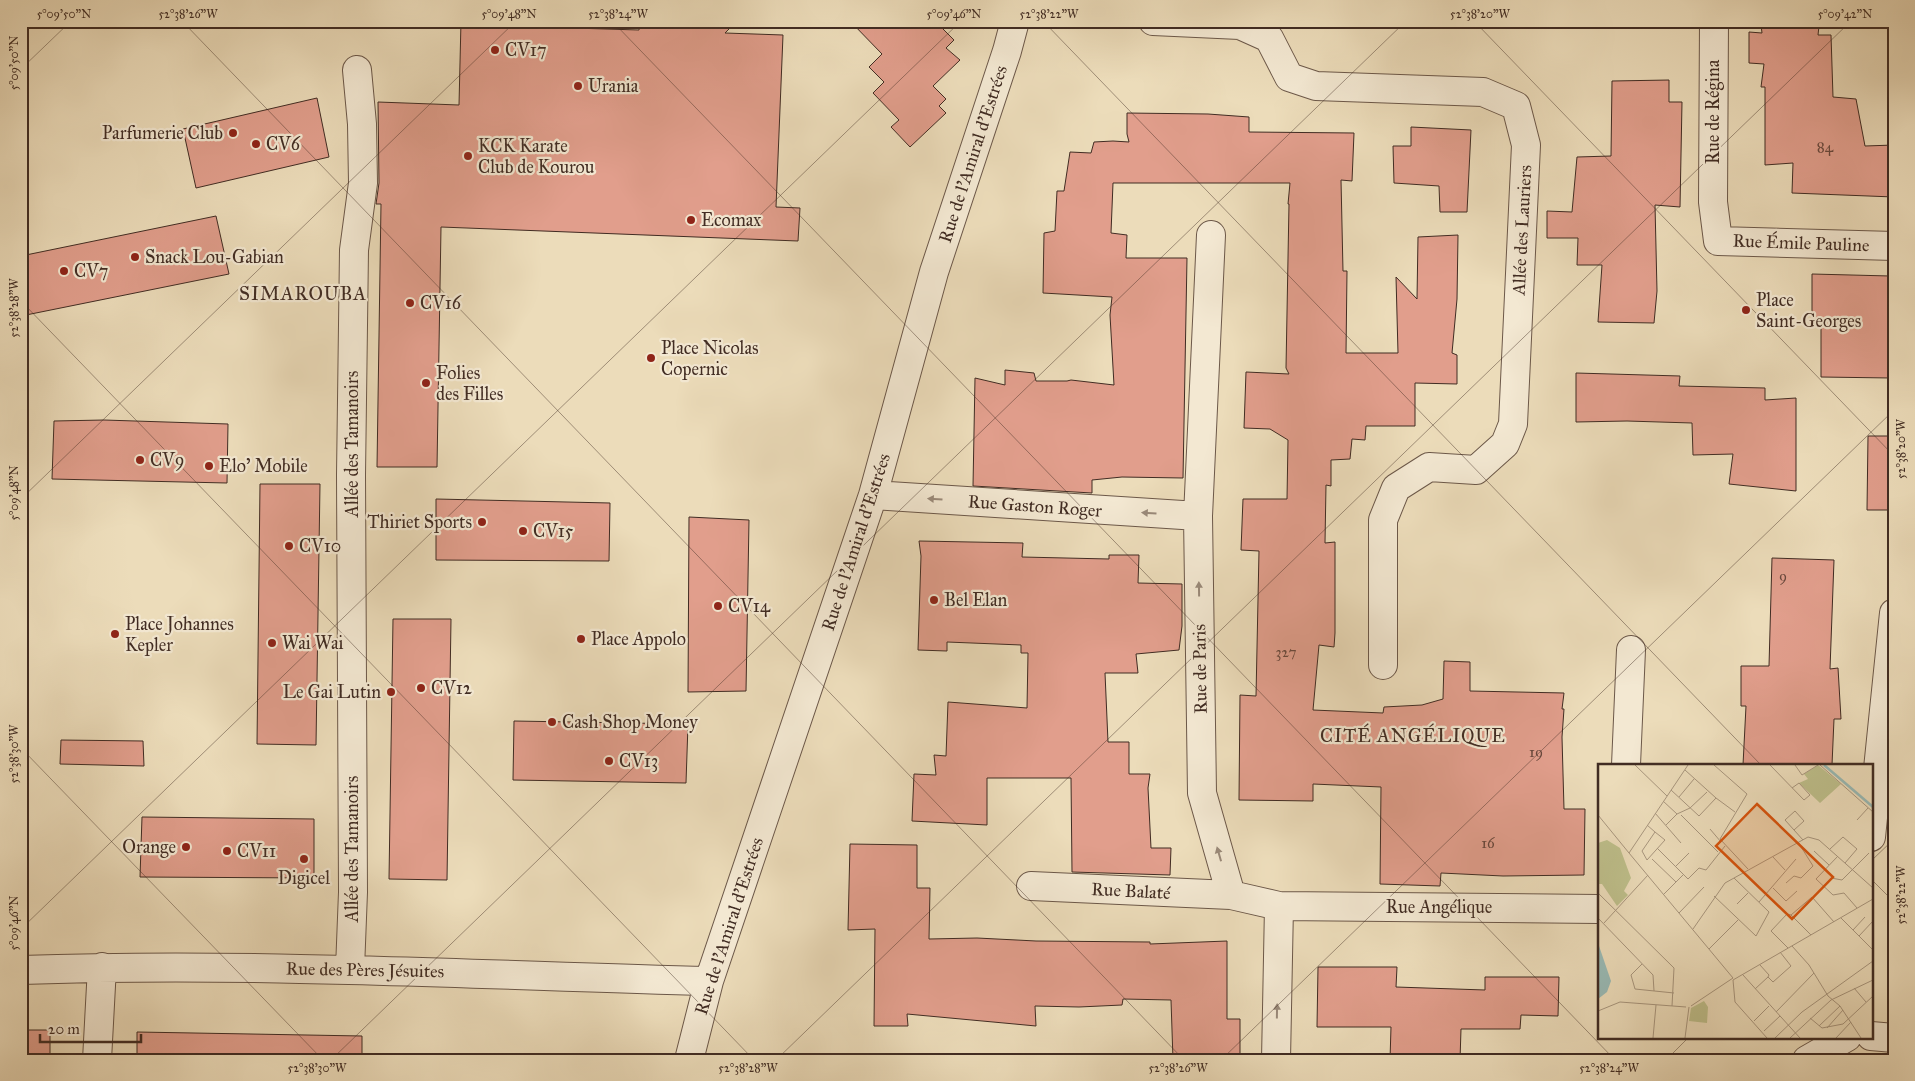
<svg xmlns="http://www.w3.org/2000/svg" width="1915" height="1081" font-family="'IM FELL Great Primer',serif">
  <style>
    .building { fill: #e19e8c; stroke: #412c23 }
    .lines { fill: none; stroke-linecap: round; stroke-linejoin: round }
    .minor-casing { stroke: #6c5849; stroke-width: 30 }
    .minor { stroke: #f3e8d2; stroke-width: 28 }
    .oneway { fill: #9a8a7a }
    .ticks { fill: none; stroke: #412c23; stroke-width: 1; stroke-opacity: 0.45 }
    .poi-dot { fill: #8f2418; stroke: #f3e8d2; stroke-width: 2 }
    .labels { text-anchor: middle; stroke-width: 4.5; stroke-linejoin: round; paint-order: stroke }
    .number-label { font-size: 15px; fill: #69483d }
    .poi-label { font-size: 18px; fill: #412c23; stroke: #f3e8d2; text-anchor: start }
    .street-label { font-size: 18px; fill: #412c23; stroke: #f3e8d2 }
    .neighbourhood-label { font-size: 19px; letter-spacing: 1px; fill: #412c23; stroke: #f3e8d2 }
    .inset-river { fill: none; stroke: #99bab5; stroke-width: 2.5 }
    .inset-road { fill: none; stroke: #a8967e; stroke-width: 1 }
    .view { fill: #d7540e; fill-opacity: 0.15; stroke: #d7540e; stroke-width: 2.5 }
    .inset-edge { fill: none; stroke: #412c23; stroke-width: 2.5 }
    .neatline { fill: none; stroke: #412c23; stroke-width: 2 }
    .ticks-label { font-size: 12px; text-anchor: middle; fill: #412c23 }
  </style>
  <rect width="100%" height="100%" fill="#ecdcba"/>
  <filter id="stains"><feTurbulence type="fractalNoise" baseFrequency=".004" numOctaves="4"/><feColorMatrix values="0 0 0 0 .2 0 0 0 0 .09 0 0 0 0 .02 0 0 0 .5 -.17"/></filter>
  <radialGradient id="worn" r=".72"><stop offset=".6" stop-color="#630" stop-opacity="0"/><stop offset="1" stop-color="#630" stop-opacity=".3"/></radialGradient>
  <path class="building" d="M461,21H539V27L639,30L640,21H737L725,33L783,35L776,207L800,208L798,241L441,227L437,467H377L381,204H376L379,183L378,102L459,105Z
    M850,21H935L954,40L946,48L960,60L933,86L946,99L939,106L946,113L910,147L891,127L899,120L873,93L884,82L869,67L882,54Z
    M1761,25L1819,26L1818,35H1831L1833,97L1856,99L1865,146L1894,145V197L1792,193L1793,163L1765,165V87H1761L1764,64L1749,63V32L1762,33Z
    M1669,80V102H1682L1680,207L1655,205L1657,291L1654,323L1598,322L1602,265H1577L1578,238H1547V211L1572,212L1577,157L1611,156L1612,81Z
    M317,98L329,157L196,188L183,129Z
    M1127,113L1208,114L1249,117V132L1354,133L1352,181L1341,180L1343,271H1347L1346,353H1398L1396,277L1417,299L1418,237L1458,235L1457,299L1452,353L1457,355V384L1415,383V426H1366L1365,440L1352,439L1350,459L1331,460V486L1326,485L1325,543L1335,542V633L1334,647L1319,645L1313,710L1383,713L1384,707L1422,705L1443,699L1444,661L1470,662V691L1564,693L1562,709H1564L1562,737L1564,809H1585L1584,875L1503,876L1441,873L1440,886L1380,884L1381,787L1313,784V801L1239,800L1240,695L1256,696L1259,551L1241,550L1243,499H1287L1288,440L1270,429L1244,428L1246,372L1289,374L1286,368L1289,204H1288L1290,183H1113L1111,233L1127,235L1126,258H1187L1183,478L1122,477L1092,480V493L973,486L975,378L1005,385V370L1034,373L1036,381H1067L1071,380L1114,385L1110,315L1112,297L1043,293L1044,233L1055,231L1057,191H1064L1070,152L1091,153L1094,142L1113,141L1129,142L1127,134Z
    M1411,127L1471,130L1467,212H1440L1439,186L1394,183L1393,146H1411Z
    M216,216L229,274L21,316V256Z
    M1812,274L1890,276L1888,326L1892,325L1891,378L1821,377V326L1812,325Z
    M1576,373L1680,376L1679,386L1765,388V400L1796,398V491L1729,484L1733,454L1693,455L1692,423L1627,421L1576,422Z
    M104,420L228,424L227,483L52,479L54,421Z
    M1868,436H1894V510H1867Z
    M260,484H320L316,745L257,744Z
    M436,499L610,503L609,561L436,560Z
    M689,517L749,520L746,691L688,692Z
    M919,541L1023,543L1022,557L1109,559V555H1139L1138,583L1182,584V626L1179,650L1136,654L1138,673H1105L1108,742H1129V774H1150L1148,788L1151,848H1171L1170,875L1072,872L1071,778H987V825L912,821L914,774L936,775L934,755L946,756L948,702L1027,708L1028,653H1021V645L947,642V651L918,650L921,556Z
    M1772,558L1834,560L1830,669L1838,668L1841,719H1834L1832,765H1743L1746,706H1741V666H1769Z
    M393,619H451L447,880L389,879Z
    M514,721L688,724L686,783L513,780Z
    M61,740L143,741L144,766L60,764Z
    M142,817L314,819V878L140,877Z
    M850,844L917,845V888H930L929,939L977,938L1036,941L1150,942V944L1227,941V1019H1240V1060H1173L1171,1000L1123,999L1122,1005L1079,1007L1035,1006L1036,1026L907,1014L908,1026H874L875,929L848,930Z
    M1318,967H1397L1396,987L1485,990V977H1559L1558,1016L1521,1015L1520,1029H1461L1460,1060H1390L1391,1027H1317Z
    M21,1030H50V1060H21Z
    M137,1032L362,1036V1060H137Z"/>
  <g class="lines">
    <g class="minor-casing">
      <path id="minor" d="M1153,21L1240,25L1269,38L1289,77L1316,86L1483,92L1516,106L1526,145L1513,424L1505,444L1476,470L1429,467L1396,488L1383,520V665
        M1714,21L1713,202L1718,241L1894,246
        M1211,235L1198,516L1202,793L1231,895L1279,906L1276,1060
        M873,495L1198,516
        M1626,765L1631,650
        M1871,837L1894,613
        M1031,886L1231,895
        M1279,906L1599,909
        M350,969L353,892L351,475L354,250L363,183L362,124L357,70
        M21,970C250,962 480,975 709,981
        M1871,1036L1894,1038
        M97,1060L102,967
        M689,1060L709,981L873,495L934,272L1007,51L1015,21
        M1807,1060L1847,1037"/>
    </g>
    <use href="#minor" class="minor"/>
  </g>
  <defs><path id="oneway-solid" d="M-6-.8H1V-3.2L6.5 0L1 3.2V.8H-6Z" transform="scale(1.25)"/></defs>
  <g class="oneway">
    <use href="#oneway-solid" transform="translate(935 499) rotate(-176)"/>
    <use href="#oneway-solid" transform="translate(1149 513) rotate(-176)"/>
    <use href="#oneway-solid" transform="translate(1199 589) rotate(-91)"/>
    <use href="#oneway-solid" transform="translate(1219 854) rotate(-106)"/>
    <use href="#oneway-solid" transform="translate(1277 1011) rotate(-89)"/>
  </g>
  <path class="ticks" d="M182,21L1184,1060M612,21L1615,1060M1043,21L1761,765M1474,21L1894,456M21,69L71,21M21,301L754,1060M21,499L516,21M21,748L323,1060M1871,861L1894,839M1871,879L1894,902M21,929L961,21M331,1060L1406,21M776,1060L1851,21M1221,1060L1894,410M1666,1060L1689,1037"/>
  <g class="poi-dot">
    <circle cx="495" cy="50" r="5"/>
    <circle cx="578" cy="86" r="5"/>
    <circle cx="233" cy="133" r="5"/>
    <circle cx="256" cy="144" r="5"/>
    <circle cx="468" cy="156" r="5"/>
    <circle cx="691" cy="220" r="5"/>
    <circle cx="135" cy="257" r="5"/>
    <circle cx="64" cy="271" r="5"/>
    <circle cx="410" cy="303" r="5"/>
    <circle cx="1746" cy="310" r="5"/>
    <circle cx="651" cy="358" r="5"/>
    <circle cx="426" cy="383" r="5"/>
    <circle cx="140" cy="460" r="5"/>
    <circle cx="209" cy="466" r="5"/>
    <circle cx="482" cy="522" r="5"/>
    <circle cx="523" cy="531" r="5"/>
    <circle cx="289" cy="546" r="5"/>
    <circle cx="934" cy="600" r="5"/>
    <circle cx="718" cy="606" r="5"/>
    <circle cx="115" cy="634" r="5"/>
    <circle cx="581" cy="639" r="5"/>
    <circle cx="272" cy="643" r="5"/>
    <circle cx="421" cy="688" r="5"/>
    <circle cx="391" cy="692" r="5"/>
    <circle cx="552" cy="722" r="5"/>
    <circle cx="609" cy="761" r="5"/>
    <circle cx="186" cy="847" r="5"/>
    <circle cx="227" cy="851" r="5"/>
    <circle cx="304" cy="859" r="5"/>
  </g>
  <g class="labels">
    <g class="number-label">
      <text x="1825" y="152">84</text>
      <text x="1783" y="581">9</text>
      <text x="1286" y="657">327</text>
      <text x="1536" y="757">19</text>
      <text x="1488" y="848">16</text>
    </g>
    <g class="poi-label">
      <text x="505" y="56">CV17</text>
      <text x="588" y="92">Urania</text>
      <text x="223" y="139" text-anchor="end">Parfumerie Club</text>
      <text x="266" y="150">CV6</text>
      <text x="478" y="152">KCK Karate<tspan x="478" dy="21">Club de Kourou</tspan></text>
      <text x="701" y="226">Ecomax</text>
      <text x="145" y="263">Snack Lou-Gabian</text>
      <text x="74" y="277">CV7</text>
      <text x="1756" y="306">Place<tspan x="1756" dy="21">Saint-Georges</tspan></text>
      <text x="420" y="309">CV16</text>
      <text x="661" y="354">Place Nicolas<tspan x="661" dy="21">Copernic</tspan></text>
      <text x="436" y="379">Folies<tspan x="436" dy="21">des Filles</tspan></text>
      <text x="150" y="466">CV9</text>
      <text x="219" y="472">Elo' Mobile</text>
      <text x="472" y="528" text-anchor="end">Thiriet Sports</text>
      <text x="533" y="537">CV15</text>
      <text x="299" y="552">CV10</text>
      <text x="944" y="606">Bel Elan</text>
      <text x="728" y="612">CV14</text>
      <text x="125" y="630">Place Johannes<tspan x="125" dy="21">Kepler</tspan></text>
      <text x="591" y="645">Place Appolo</text>
      <text x="282" y="649">Wai Wai</text>
      <text x="431" y="694">CV12</text>
      <text x="381" y="698" text-anchor="end">Le Gai Lutin</text>
      <text x="562" y="728">Cash Shop Money</text>
      <text x="619" y="767">CV13</text>
      <text x="176" y="853" text-anchor="end">Orange</text>
      <text x="237" y="857">CV11</text>
      <text x="304" y="884" text-anchor="middle">Digicel</text>
    </g>
    <g class="street-label">
      <text transform="translate(1713 112) rotate(-90)" y="6">Rue de Régina</text>
      <text transform="translate(973 154) rotate(-72)" y="6">Rue de l'Amiral d'Estrées</text>
      <text transform="translate(1522 230) rotate(-87)" y="6">Allée des Lauriers</text>
      <text transform="translate(1801 243) rotate(2)" y="6">Rue Émile Pauline</text>
      <text transform="translate(352 444) rotate(-90)" y="6">Allée des Tamanoirs</text>
      <text transform="translate(1035 506) rotate(4)" y="6">Rue Gaston Roger</text>
      <text transform="translate(856 542) rotate(-72)" y="6">Rue de l'Amiral d'Estrées</text>
      <text transform="translate(1200 669) rotate(-91)" y="6">Rue de Paris</text>
      <text transform="translate(352 849) rotate(-90)" y="6">Allée des Tamanoirs</text>
      <text transform="translate(1131 891) rotate(3)" y="6">Rue Balaté</text>
      <text x="1439" y="913">Rue Angélique</text>
      <text transform="translate(729 926) rotate(-72)" y="6">Rue de l'Amiral d'Estrées</text>
      <text transform="translate(365 970) rotate(1)" y="6">Rue des Pères Jésuites</text>
    </g>
    <g class="neighbourhood-label">
      <text x="303" y="300">SIMAROUBA</text>
      <text x="1413" y="742">CITÉ ANGÉLIQUE</text>
    </g>
  </g>
  <g transform="translate(1598 764)">
    <rect width="275" height="275" fill="#ecdcba"/>
    <path d="M220,1L243,20L222,39L201,19L210,15L206,10ZM9,76L22,84L33,114L26,127L30,131L19,142L4,120H0V79ZM106,237L110,243L109,259L91,257L93,244Z" fill="#bebf8b"/>
    <path d="M0,179L13,217L9,228L0,235Z" fill="#99bab5"/>
    <path class="inset-river" d="M226,1L275,43"/>
    <path class="inset-road" d="M37,1L69,32M90,1L31,89L135,214L93,242M116,1L149,30L122,75L150,105M172,1L206,36L212,31L201,19L194,24M197,1L204,11L220,1M222,1L275,48M87,6L118,34M73,26L101,52L118,34L137,48M81,33L96,15M65,37L79,50M57,49L83,79M0,51L31,89M83,51L120,88M259,56L270,44M49,61L57,68L67,76L49,96L44,87L57,68M68,61L79,50L92,44L109,28M112,65L123,78M196,66L187,56L197,47L206,57L196,66L205,76M59,84L90,115L101,104L108,106L127,82M232,85L245,73L259,85L247,99M216,87L231,101M240,92L218,115L235,131L246,129L259,144M175,93L187,106M54,95L78,118M78,102L91,89M233,114L244,116L271,89M188,119L196,112L203,114L215,102L200,78M175,124L188,137L199,127M0,129L76,204L74,242M66,130L86,110M116,132L158,172L171,148L136,114M161,138L198,95M139,140L150,129M81,149L106,123M193,151L213,171M0,154L55,211L56,227M243,154L275,186M6,159L50,111M95,165L127,119L210,73L221,76L275,124M255,166L267,153M261,172L275,157M194,182L211,201L230,232L242,242L263,274M190,184L173,167L189,150L193,151L214,133L236,158M111,185L140,156M44,200L33,211L37,225L76,229M162,201L171,211L170,213M145,211L202,274M256,224L268,238M157,225L170,213L175,218L193,202L182,188M0,247L22,238L88,243M178,248L216,209M212,254L224,264L245,260L275,232M156,257L171,242M221,262L242,242M229,264L245,246M166,267L182,252M55,274L58,241M87,274L91,243M169,274L137,238L135,216L275,135M177,274L204,248L275,197M192,274L233,236L275,216M238,274L253,258"/>
    <path class="view" d="M159,40L235,113L194,155L118,82Z"/>
    <rect width="275" height="275" class="inset-edge"/>
  </g>
  <rect width="1915" height="1081" fill="none" stroke="#ecdcba" stroke-width="55"/>
  <path d="M40 1034v8h101v-8" fill="none" stroke="#412c23" stroke-width="2.5"/>
  <text x="48" y="1034" font-size="15" fill="#412c23" stroke="#f3e8d2" stroke-width="4" paint-order="stroke">20 m</text>
  <rect x="28" y="28" width="1860" height="1026" class="neatline"/>
  <g class="ticks-label">
    <text x="64" y="18">5°09'50"N</text>
    <text x="188" y="18">52°38'26"W</text>
    <text x="509" y="18">5°09'48"N</text>
    <text x="618" y="18">52°38'24"W</text>
    <text x="954" y="18">5°09'46"N</text>
    <text x="1049" y="18">52°38'22"W</text>
    <text x="1480" y="18">52°38'20"W</text>
    <text x="1845" y="18">5°09'42"N</text>
    <text transform="translate(14 63) rotate(-90)" y="4">5°09'50"N</text>
    <text transform="translate(14 308) rotate(-90)" y="4">52°38'28"W</text>
    <text transform="translate(1901 449) rotate(-90)" y="4">52°38'20"W</text>
    <text transform="translate(14 493) rotate(-90)" y="4">5°09'48"N</text>
    <text transform="translate(14 754) rotate(-90)" y="4">52°38'30"W</text>
    <text transform="translate(1901 895) rotate(-90)" y="4">52°38'22"W</text>
    <text transform="translate(14 923) rotate(-90)" y="4">5°09'46"N</text>
    <text x="317" y="1072">52°38'30"W</text>
    <text x="748" y="1072">52°38'28"W</text>
    <text x="1178" y="1072">52°38'26"W</text>
    <text x="1609" y="1072">52°38'24"W</text>
  </g>
  <rect width="100%" height="100%" filter="url(#stains)"/>
  <rect width="100%" height="100%" fill="url(#worn)"/>
</svg>
